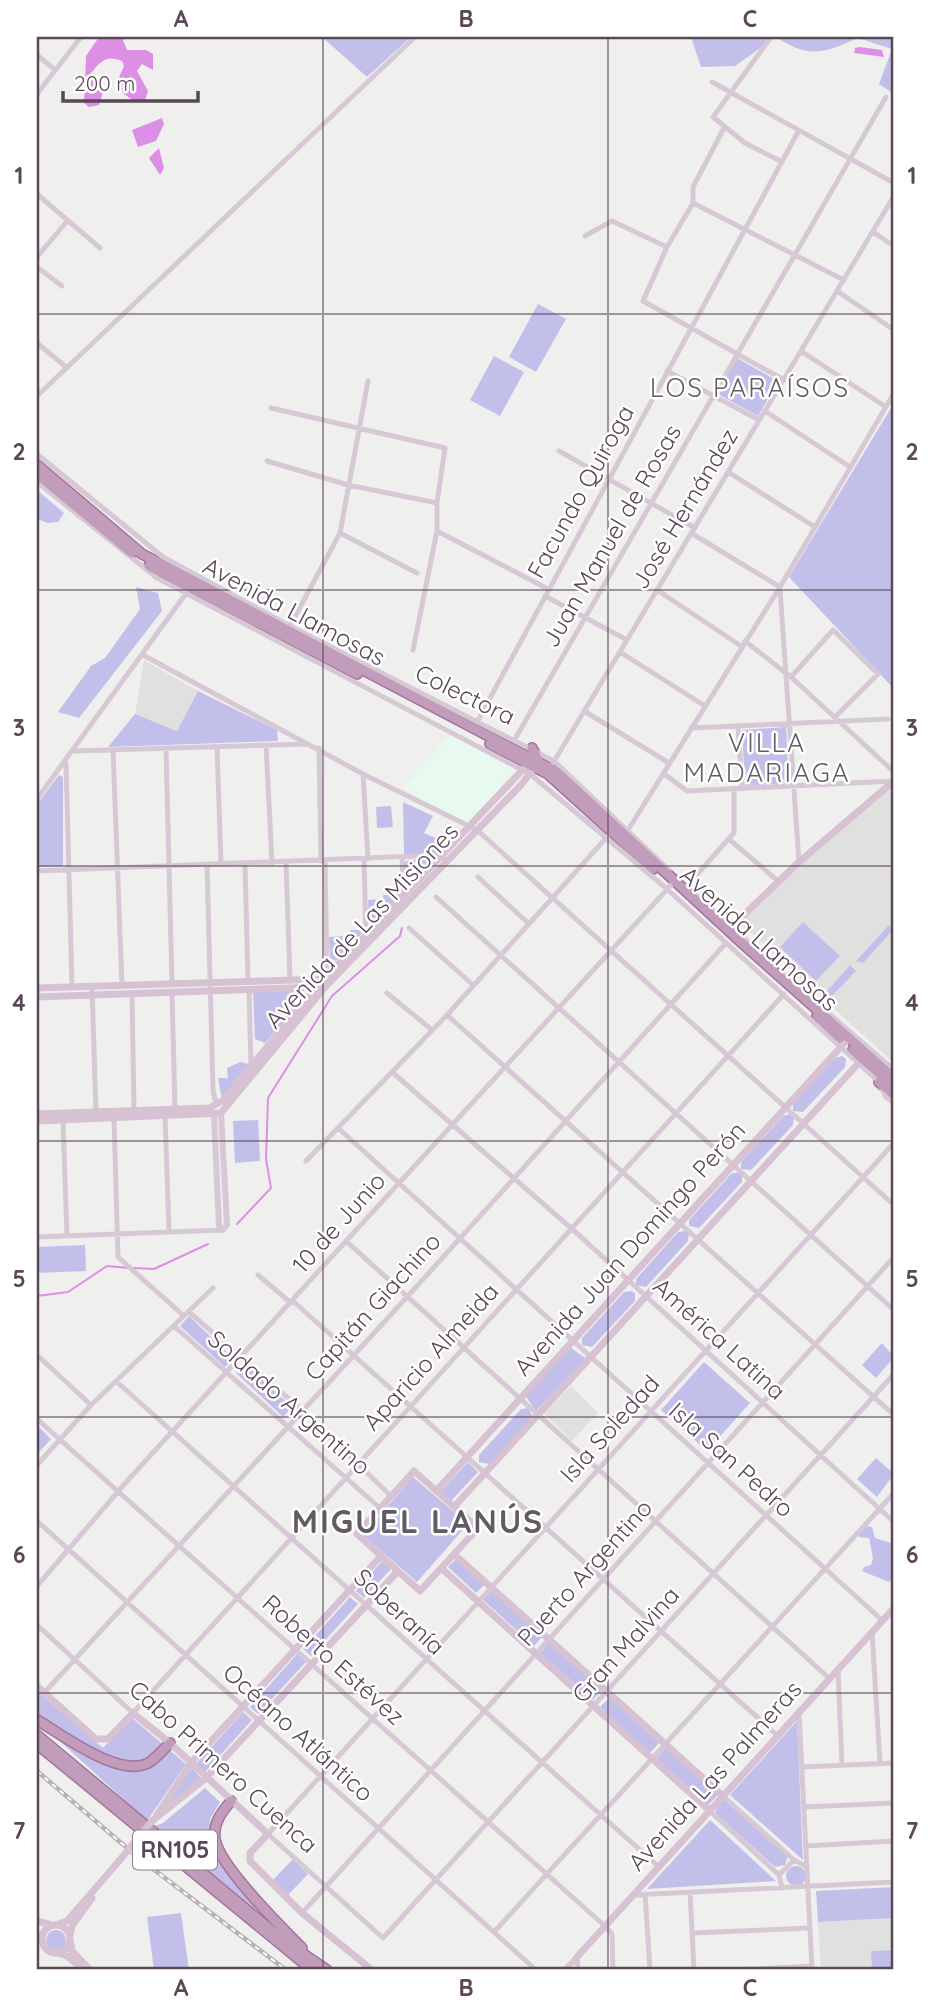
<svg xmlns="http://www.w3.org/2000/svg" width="931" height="2007" font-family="Quicksand,sans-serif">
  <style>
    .commercial { fill: #e8faef }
    .education { fill: #e0e1df }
    .green { fill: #c2bfeb }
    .water { fill: #dc8fe5 }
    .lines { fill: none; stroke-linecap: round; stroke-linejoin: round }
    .stream { stroke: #dc8fe5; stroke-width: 2 }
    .trunk-casing { stroke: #a5749b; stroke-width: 12 }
    .minor { stroke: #d7c8d5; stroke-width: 5 }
    .tertiary { stroke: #d7c8d5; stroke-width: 6 }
    .secondary { stroke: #d6c2d2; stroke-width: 7 }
    .trunk { stroke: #c29cbb; stroke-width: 9 }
    .rail-casing { stroke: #b8b1b6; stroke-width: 4.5 }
    .rail { stroke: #fff; stroke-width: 2; stroke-dasharray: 5; stroke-linecap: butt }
    .secondary-bridge { stroke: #d6c2d2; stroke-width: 7 }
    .grid { fill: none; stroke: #5a4857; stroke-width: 2; stroke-opacity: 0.55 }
    .labels { text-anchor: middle; stroke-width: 5; stroke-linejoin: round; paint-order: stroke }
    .shield { fill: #fff; stroke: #8c7f89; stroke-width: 2 }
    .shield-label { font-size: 23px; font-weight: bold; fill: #5a4857 }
    .street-label { font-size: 24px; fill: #5a4857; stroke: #fff }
    .neighbourhood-label { font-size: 26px; letter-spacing: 2px; fill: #625b61; stroke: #fff }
    .district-label { font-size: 32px; font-weight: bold; letter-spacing: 2px; fill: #625b61; stroke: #fff }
    .neatline { fill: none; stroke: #5a4857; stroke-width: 2.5 }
    .grid-label { font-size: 23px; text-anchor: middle; font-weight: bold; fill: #5a4857 }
  </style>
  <rect width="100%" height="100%" fill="#eff0ee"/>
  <path class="commercial" d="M450,735L514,769L469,827L403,788Z"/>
  <path class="education" d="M144,660L198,691L177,731L135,714Z
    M894,782V1063L739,922L792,871Z
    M571,1386L598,1413L572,1441L544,1414Z
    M894,1918V1950L872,1951V1970H821L818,1922Z"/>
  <path class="green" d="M322,37H411L367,77Z
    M691,37H894V94L879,84L892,49L858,38C825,53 808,59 776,37L735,66L701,67Z
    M538,304L566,319L536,372L509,357Z
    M494,356L524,372L500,416L470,400Z
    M737,358L778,381L758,416L716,393Z
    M894,403V689L789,577Z
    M37,490L64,513L58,522L48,523L37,519Z
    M136,587L158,593L162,611L79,718L58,712L91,666L105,658L140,609Z
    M198,691L277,730L278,741L108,747L135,714L177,731Z
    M786,727L789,783L745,786L742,730Z
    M59,775L63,777V866L37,867V804Z
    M403,802L433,816L424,833L447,843L439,854L404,855Z
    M391,806L393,827L377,828L376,807Z
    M428,859L429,863L408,885L405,883L404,863L408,860Z
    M401,894L372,924L369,922L368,900L383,899V895Z
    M803,922L840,956L816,981L780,947Z
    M889,925L892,931L863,963L856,961Z
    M351,930H365L336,961L330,958L329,937L346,936Z
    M850,965L856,971L831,997L827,991Z
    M295,988L299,997L298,1005L265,1043L255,1039L253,992Z
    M842,1056L846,1059L845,1067L803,1112L793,1111V1104L835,1058Z
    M240,1062L249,1064L222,1101L218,1078H228L227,1068Z
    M790,1114L794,1117L793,1125L751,1170L741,1169V1162L783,1116Z
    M258,1120L260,1161L235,1163L233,1121Z
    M739,1172L742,1175V1182L699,1228L689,1226V1220L731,1174Z
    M685,1231L689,1234L688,1241L646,1287L636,1285V1279L678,1232Z
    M85,1245L86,1271L37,1273V1247Z
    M631,1291L635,1293V1301L592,1347L582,1345V1338L624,1292Z
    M189,1316L234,1359L225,1367L180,1326Z
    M882,1343L894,1357L876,1378L862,1365Z
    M570,1347L585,1358L583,1362L536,1411L526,1397Z
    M704,1362L750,1403L707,1451L661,1410Z
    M245,1364L292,1407L283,1417L236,1373Z
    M528,1408L533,1417L489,1464L479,1462V1455L521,1409Z
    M40,1428L51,1439L37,1454V1431Z
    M876,1458L894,1474L877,1497L857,1479Z
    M468,1462L478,1472L451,1501L440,1492Z
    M413,1477L468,1524L417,1582L363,1535Z
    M866,1526L872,1527L875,1538L894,1544V1575L889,1582L862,1571L864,1567L871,1565L873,1558L869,1538L859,1537L858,1534Z
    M456,1559L484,1585L476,1593L448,1567Z
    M382,1561L391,1569L364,1598L356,1591Z
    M490,1590L542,1637L534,1646L482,1599Z
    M350,1597L358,1604L311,1656L303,1649Z
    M549,1643L602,1690L593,1700L540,1653Z
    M297,1654L306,1662L258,1714L250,1707Z
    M37,1691L103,1748L131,1717L186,1764L147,1821L37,1720Z
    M610,1697L660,1742L650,1753L600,1707Z
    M243,1712L252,1720L205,1772L196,1764Z
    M797,1721L803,1860L730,1795Z
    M667,1746L719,1794L708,1805L656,1758Z
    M192,1768L201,1778L160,1813Z
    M205,1788L220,1802L210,1819V1844L266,1918L155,1826L163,1823Z
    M725,1800L788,1855L785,1865L775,1867L715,1813L718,1804Z
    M710,1820L776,1881L647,1889Z
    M293,1859L308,1874L288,1895L273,1880Z
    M786 1876a10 10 0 1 1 20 0a10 10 0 1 1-20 0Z
    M894,1887V1918L818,1922L816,1891Z
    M181,1913L189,1970H154L147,1917Z
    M46 1940a10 10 0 1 1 20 0a10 10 0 1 1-20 0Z
    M894,1950V1970H872L871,1951Z"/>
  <path class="water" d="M99,37H126L123,40L127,50H146L153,54V70L142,64L137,71L148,91L145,100L134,101L124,94L117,82L124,66L122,61C106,54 99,62 90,75L103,92L99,105L89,107L84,103L86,56Z
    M860,47L882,50L884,57L854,53L855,48Z
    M162,118L164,124L156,141L138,147L132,130Z
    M159,148L164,168L160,175L149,158Z"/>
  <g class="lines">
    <path class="stream" d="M237,1224L271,1188L266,1159L268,1098L332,996L400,936L402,928
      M134,1268L154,1269L208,1244
      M37,1296L68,1292L107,1266L129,1268"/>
    <g class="trunk-casing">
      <path id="trunk" d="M37,465L142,554L194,581L557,772L741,942L894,1078
        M37,474L132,553
        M149,566L357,674
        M490,744L548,774L653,869
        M532,748L539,762
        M817,1016L840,1038
        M853,1050L894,1086
        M879,1082L894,1094
        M37,1720C63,1735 121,1780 150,1762C157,1757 164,1749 170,1743
        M37,1735L284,1941L327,1970
        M37,1744L312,1970
        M231,1801C221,1813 213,1823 215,1839C219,1866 282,1928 302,1948"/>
    </g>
    <path class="minor" d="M771,37L713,117L745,143L782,162
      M37,55L54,69
      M712,82L894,183
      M37,94L81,37
      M37,194L100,248
      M693,203L667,247L643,301L784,380
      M693,203L844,280
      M693,203V187L724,128
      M873,232L894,246
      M585,236L612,221L667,247
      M37,257L68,220
      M37,267L62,286
      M837,291L894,330
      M37,343L66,367
      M801,351L886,407
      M667,371L759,420
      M37,396L415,37
      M271,408L445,448L437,503V531L413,650
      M765,411L850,467
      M559,451L695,528
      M37,454L163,557L290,626L554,761L669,870
      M267,461L348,485L437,503
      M728,472L815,527
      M37,482L157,578L530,774L667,889L879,1082L886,1097L894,1103
      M437,531L548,589
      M340,533L417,573
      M691,533L780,587
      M780,589L799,862
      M657,590L741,646
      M545,596L627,640
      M290,626L340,533L368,381
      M745,641L791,677L894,772
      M620,652L705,706
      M143,655L363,774L477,830L894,1205
      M791,677L833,630L878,674L835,717
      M584,711L669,763
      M477,722L798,132
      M738,725L742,789
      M691,728L888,719
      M515,739L886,97
      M266,745L272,863
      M217,747L221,863
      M166,748L172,984
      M319,748L321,861
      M113,750L122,986
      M74,751L308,744
      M66,763L72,987
      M553,763L894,196
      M663,773L687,791L894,781
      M363,774L368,859
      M37,799L187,592
      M628,830L780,587L894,393
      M730,840L778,881
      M402,857L404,895
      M364,859L366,936
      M325,861L327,978
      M286,863L290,980
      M207,864L213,1090L216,1104
      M245,864L248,981
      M37,871L440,855L446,861
      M478,877L527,922
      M684,889L734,833V789
      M694,893L773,964
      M436,897L894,1310
      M409,928L472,984
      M780,971L894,1070
      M92,987L96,1113
      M249,990L251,1065
      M172,992L175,1109
      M387,993L432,1030
      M132,994L134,1111
      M447,1015L894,1415
      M392,1072L571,1228L894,1522
      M165,1116L169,1232
      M114,1118L118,1257L184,1316
      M63,1120L67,1236
      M338,1128L883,1621
      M894,1143L268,1834L383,1938L894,1374
      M306,1161L447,1015L607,837
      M37,1237L223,1230
      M346,1241L830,1679
      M258,1275L291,1303
      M293,1301L778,1736
      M189,1312L303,1411L391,1496
      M174,1326L380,1508
      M37,1355L91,1405
      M117,1382L659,1867
      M37,1419L606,1927L612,1934L613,1970
      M37,1465L91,1405L213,1288
      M37,1521L536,1970
      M37,1586L128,1480L671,885
      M37,1625L133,1713L784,994
      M872,1632L880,1763
      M838,1670L842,1765
      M44,1693L408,1296L726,943
      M799,1713L812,1970
      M802,1767L894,1763
      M723,1796L794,1860L807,1867
      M804,1807L894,1803
      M710,1811L779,1875L782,1888
      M806,1846L894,1841
      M779,1875L794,1860
      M690,1892L694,1970
      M645,1894L650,1970
      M633,1895L894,1882
      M302,1913L894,1257
      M494,1932L894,1493
      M692,1933L810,1928
      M577,1957L578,1970
      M734,1970L812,1966"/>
    <path class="tertiary" d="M221,1113L227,1225L223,1230
      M214,1115L219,1226L223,1230
      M565,1970L577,1957"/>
    <path class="secondary" d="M728,930L799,862L894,781
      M37,988L326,979
      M37,997L319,987
      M221,1113L325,987L521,785L537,764
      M37,1114L209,1108L222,1101L317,987L531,761
      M37,1121L221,1113
      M414,1471L478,1528L420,1591L357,1534Z
      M436,1491L849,1038
      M454,1507L866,1055
      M454,1554L723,1796
      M441,1568L710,1811
      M37,1686L96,1739H108L133,1713L170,1743L268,1834L250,1853V1861L302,1913L372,1970
      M157,1815L191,1763L381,1556
      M152,1821L206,1778L398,1571
      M37,1921L52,1925
      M55,1925L67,1921L119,1861
      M42 1939a14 14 0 1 1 28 0a14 14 0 1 1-28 0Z
      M70,1935L72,1926L92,1898
      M70,1940L72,1951L90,1970
      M58,1953L67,1956L84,1970
      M577,1957L894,1608"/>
    <use href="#trunk" class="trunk"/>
    <g class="rail-casing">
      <path id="rail" d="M37,1771L140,1859L286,1970"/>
    </g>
    <use href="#rail" class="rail"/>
    <path class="secondary-bridge" d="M119,1861L152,1821"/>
  </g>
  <path class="grid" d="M323,37V1970M608,37V1970M37,314H894M37,590H894M37,866H894M37,1141H894M37,1417H894M37,1693H894"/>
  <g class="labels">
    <rect class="shield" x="133" y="1830.5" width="84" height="39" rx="5"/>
    <g class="shield-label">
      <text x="175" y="1858">RN105</text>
    </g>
    <g class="street-label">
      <text transform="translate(581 492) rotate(-61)" y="8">Facundo Quiroga</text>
      <text transform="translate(685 509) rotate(-59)" y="8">José Hernández</text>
      <text transform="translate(612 536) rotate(-60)" y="8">Juan Manuel de Rosas</text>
      <text transform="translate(294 612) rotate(28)" y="8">Avenida Llamosas</text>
      <text transform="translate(465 695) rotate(26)" y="8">Colectora</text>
      <text transform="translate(362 926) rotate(-47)" y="8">Avenida de Las Misiones</text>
      <text transform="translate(759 939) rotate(42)" y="8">Avenida Llamosas</text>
      <text transform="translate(339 1223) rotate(-48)" y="8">10 de Junio</text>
      <text transform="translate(630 1249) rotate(-48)" y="8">Avenida Juan Domingo Perón</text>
      <text transform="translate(373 1307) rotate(-48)" y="8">Capitán Giachino</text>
      <text transform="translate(719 1339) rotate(42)" y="8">América Latina</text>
      <text transform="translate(431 1357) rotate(-48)" y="8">Aparicio Almeida</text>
      <text transform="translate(289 1403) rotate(41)" y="8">Soldado Argentino</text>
      <text transform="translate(610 1429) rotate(-48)" y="8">Isla Soledad</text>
      <text transform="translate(731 1460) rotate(42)" y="8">Isla San Pedro</text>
      <text transform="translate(585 1573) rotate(-48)" y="8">Puerto Argentino</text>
      <text transform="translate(399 1612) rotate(43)" y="8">Soberanía</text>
      <text transform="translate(626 1645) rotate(-48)" y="8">Gran Malvina</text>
      <text transform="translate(333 1660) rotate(42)" y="8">Roberto Estévez</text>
      <text transform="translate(298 1733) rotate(42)" y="8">Océano Atlántico</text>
      <text transform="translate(223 1767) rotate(42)" y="8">Cabo Primero Cuenca</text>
      <text transform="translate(715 1776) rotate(-48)" y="8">Avenida Las Palmeras</text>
    </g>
    <g class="neighbourhood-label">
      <text x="750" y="397">LOS PARAÍSOS</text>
      <text x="767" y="752">VILLA<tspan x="767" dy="30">MADARIAGA</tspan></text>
    </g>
    <g class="district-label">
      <text x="418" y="1533">MIGUEL LANÚS</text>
    </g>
  </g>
  <rect width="931" height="2007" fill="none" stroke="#ffffff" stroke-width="77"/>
  <path d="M63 91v10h135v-10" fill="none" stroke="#5a4857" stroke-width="3.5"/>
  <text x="74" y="91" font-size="21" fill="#5a4857" stroke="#ffffff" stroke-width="5" paint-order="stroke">200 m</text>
  <rect x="38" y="38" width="854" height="1930" class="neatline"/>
  <g class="grid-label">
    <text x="181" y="27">A</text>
    <text x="466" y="27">B</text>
    <text x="750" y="27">C</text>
    <text x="19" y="184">1</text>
    <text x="912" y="184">1</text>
    <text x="19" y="460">2</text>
    <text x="912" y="460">2</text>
    <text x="19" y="736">3</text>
    <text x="912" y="736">3</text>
    <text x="19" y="1011">4</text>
    <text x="912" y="1011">4</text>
    <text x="19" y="1287">5</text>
    <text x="912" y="1287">5</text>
    <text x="19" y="1563">6</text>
    <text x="912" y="1563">6</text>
    <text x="19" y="1839">7</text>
    <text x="912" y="1839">7</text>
    <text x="181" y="1996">A</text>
    <text x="466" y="1996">B</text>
    <text x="750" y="1996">C</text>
  </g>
</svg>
